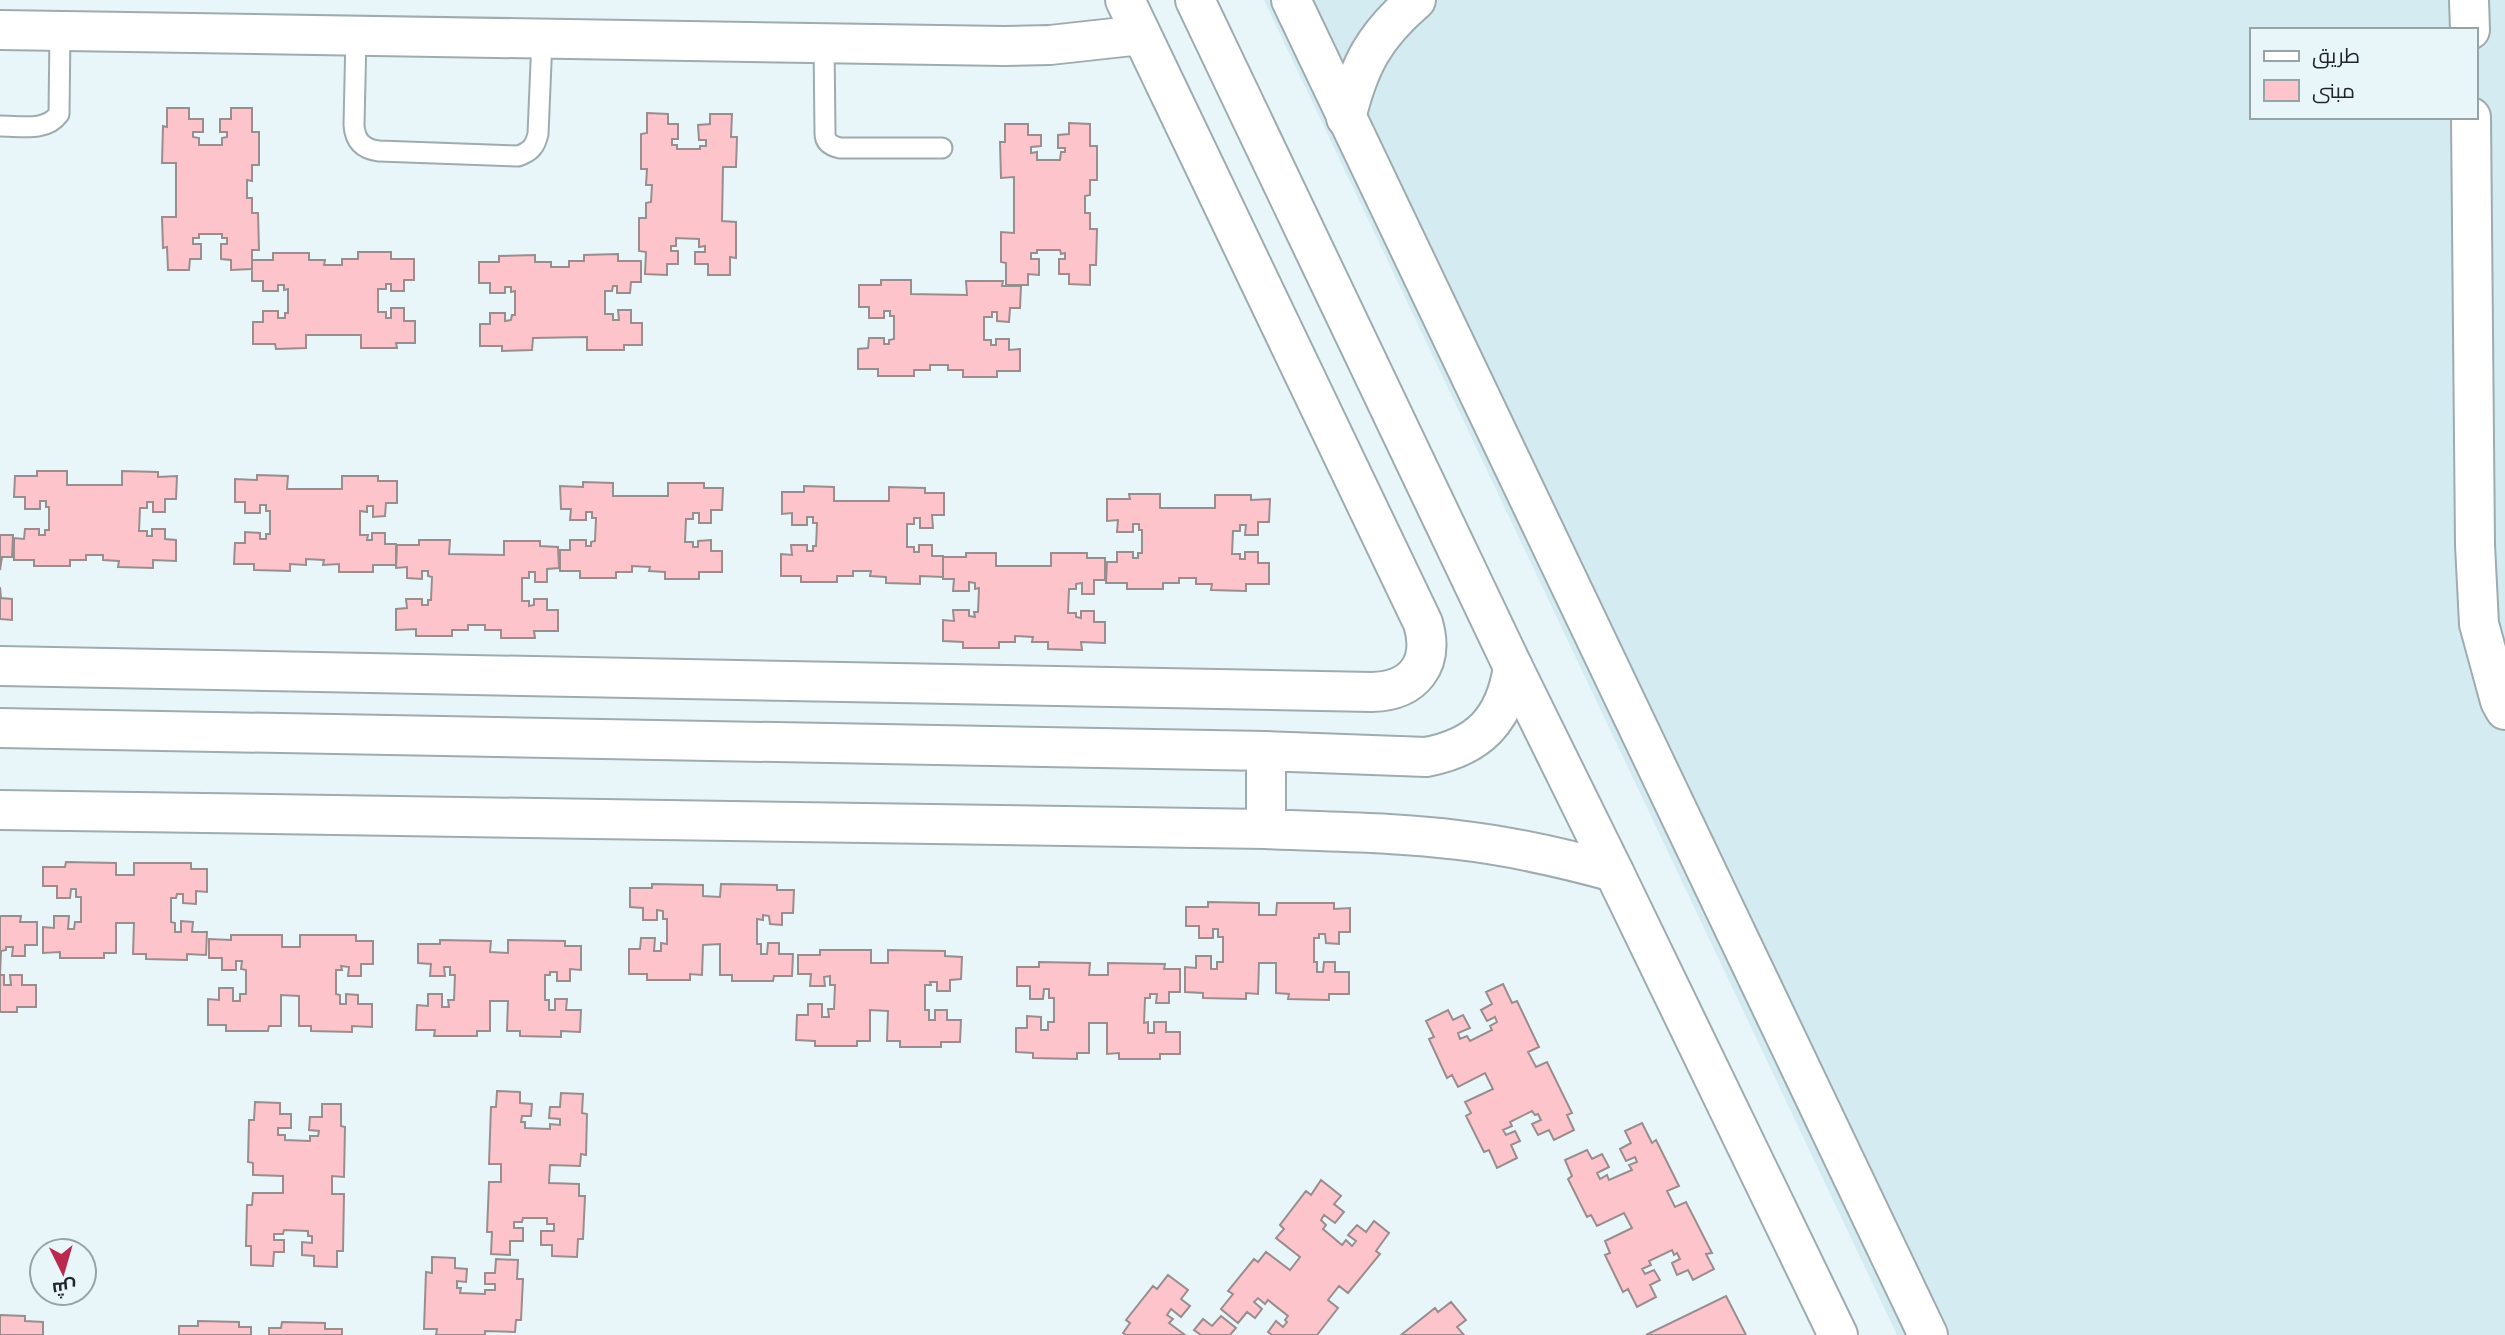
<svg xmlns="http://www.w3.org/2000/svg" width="2505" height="1335" font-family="Jost,Cairo,sans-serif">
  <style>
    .built { fill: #d4ebf2; fill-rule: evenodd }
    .building { fill: #fdc5cb; stroke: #9a8d8e; stroke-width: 2 }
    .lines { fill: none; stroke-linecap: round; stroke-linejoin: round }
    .service-casing { stroke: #9eabaf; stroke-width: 23 }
    .minor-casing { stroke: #9eabaf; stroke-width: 42 }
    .tertiary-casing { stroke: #9eabaf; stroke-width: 42 }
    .service { stroke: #fff; stroke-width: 19 }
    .minor { stroke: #fff; stroke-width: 38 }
    .tertiary { stroke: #fff; stroke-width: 38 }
  </style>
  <rect width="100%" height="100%" fill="#e8f6fa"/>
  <path class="built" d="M1264,0H2505V1335H1897ZM2251,30H2475V117H2251Z"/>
  <path class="building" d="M167,108H189V119H203V132H193V137L199,138V145H222V138L227,137V132H220V119H231V108H252V132H259V165H252V181L247,180V198H252V213H258L259,250H252V269L231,270V260L221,259V244H227V238H222V234H199V238H193V244H201V259H190L189,270H168L167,247L163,248L162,217H176V163H162L163,126L167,127Z
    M647,113L668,114V124H678V139H672V145H677V149H700V146H706V140H699L698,125L710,124V114H732L731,137H737L736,167H723L722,221L736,222V258L730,257V275H708V264H695V252H705V246L699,247V239L676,238V246H671V251H678V264H667V275L645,274L646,252L639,251V218H646V203L651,202L652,185H646L647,169H641V134L647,133Z
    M1069,123L1090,124V146H1097V180H1090V195L1085,196V213H1090V229H1097L1096,265H1090V285L1069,284V274H1059V259H1065V253L1061,254L1060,250H1037V253H1031V259H1039V275L1028,274V285H1006V263L1001,262V232L1014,233V177L1001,178L1000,142H1005V124H1028V135H1041V146L1031,147V153L1037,152V160H1060L1061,152H1065V148H1058V135L1069,134Z
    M358,252H391V259H414V280H404V291H391V284H386V289H378V312H386V318H391V308H404V321H415V343H396L397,348H361V335H306V348L276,349L275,344H253V322H263V311H278V318H285V313H288V289L284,290V285H278V291H263V281H252V260H273V253H309V260H325L324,265H342V259H358Z
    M618,254V261H641V282H631L630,293H617V286H613L612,291H605V314H613V320H619L618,310H631V323H642V345H624V350H587V337L533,338L532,350L502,351V346H480V324H490V313H505V321L511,320L512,315H515V291L511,292V287H505V293H490V283H479V262H499V256L535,255V262H551V267H569V261H584V255Z
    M881,280H911V294L967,295L966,281H1003L1002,286H1021L1020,308H1010L1009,322L997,321V312H992V317H984V340H991V345H996V339H1009V350L1020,349V371H997V377H963V370H948V365H930V370H914V376H878V369H858V349L868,348L869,338H884V344H889V340L894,339V316H890V311H884V318H869V307H859V285H881Z
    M37,471H67V485H122V471L158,472V477L177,476L176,499H165V512H153V502H147V508H140L139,531H147V536H152V529H165V539L176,540V561L153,560V568L118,567L119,561L103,560V555H86V560H70V566H34V560H14V538L24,539L25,529H39V535H45V530H49V507H46V501H40V509H25V497H14L15,476H37Z
    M257,475L288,476L287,489H342V476H378V481H397V503H386L385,516L373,517V506H367V512L360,511V535H368L367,540H372V533H385V544H396V565H373V572H339V564L323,565L324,560L306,559V565L290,564V571L254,570V564H234L235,543H245V532L260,533V539H266V534H270V511H266V505H260V513H245V502H235V479L257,480Z
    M583,482L613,483V496H668V483H704V488H723L722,510H711V523H699V513H693V519H686L685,542H693V547H698V541L711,540V551H722V572H699V579H665V572L649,571L650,567L632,566V572H616V578H580V571H560V550H570V540H586V546H591V542L595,541L596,518H592V512H586V520H570L571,509H561L560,486L583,487Z
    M804,486L834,487V501H889V487L925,488V493H944V515H932L933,528H920V518H914V524H907V547H914V552H919V545H932V556H943V577L920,576V584L886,583V577L870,576L871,571H853V576H837V582H801V576H781V554L792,555L791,545H807V551H813V546H816L817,523H813V517H807V525H792V513L782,514V492H804Z
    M1129,494H1160V508H1215V495H1251V500L1270,499L1269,522H1258V535H1245L1246,525H1240V531H1233L1232,554H1240V559H1245V552H1258V563H1269V584H1246V591L1211,590L1212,584H1196V578H1179V583H1163V589H1127V583H1106L1107,562H1117V552H1133V558H1138V553H1142V530H1139V524H1133V532H1117L1118,520L1107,521V499H1130Z
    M0,535H13L12,557H2L0,570Z
    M419,540H450L449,554L504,555V541H540V546L558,547L559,568L547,569V582H535V572H529V578H522V601H529V606L534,605V599H547V610H558V631H534L535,638H501V630H485V625H468V630H452V636H416V629L396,630V609L407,608L406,599H422V605H428V600H431L432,577L428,576V571H422V579L407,578V567L396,568L397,545H419Z
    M966,553H996V566H1051V553H1087V558H1105V580H1094V594H1082V583L1076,584V589H1069L1068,613H1076V617L1081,618V611H1094V622H1105V643L1081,642L1082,650L1048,649V642H1032L1033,637L1015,636V642H999V648H963V642L943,641V620L954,621L953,610H969V616L975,617L974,612H978L979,588L975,589V583L969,582V591H953L954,579H943V557H966Z
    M0,587L1,598L12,599V620L0,619Z
    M66,862L116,863V875H134V863H191V869H207V892L196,891V904L183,903V894H177L176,898H171V922L175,923V932H181V921L193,922L192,932H207L206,955L187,954V960L146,959V954H133L134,923H116V953H104V958H60V952L43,953V927L54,928V916H69L68,929H74L75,922H81V897H76V889H71L70,898H57V886H43V867H65Z
    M652,884L703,885V896L720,897L721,884L777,885V890H794L793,913H782V925L770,924L769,916L763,915V920L757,919V944H761V954H767L768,943H779V954H793L792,976H774L773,981H732V975H720V944L703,945L702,975L690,974V980H647V974H629V949H640L641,938H655L654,951H661V943L667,944V919H663V911L657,910V920H643V908L630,907V888H652Z
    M1208,902L1259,903V915H1276L1277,903H1334V909L1350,908V932H1339V944L1326,943L1325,934H1319V938H1314V962H1317V972H1323L1324,962H1335V972H1349V994H1329V1000L1288,999L1289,994L1276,993V963H1259L1258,994L1246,993V999L1203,998V993L1185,992V967L1196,968V956H1211V969H1217V962H1223V937H1218V929H1213V938H1199V926H1186V907H1208Z
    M0,916H21L20,922H37V945H25V956H12L13,947H6V950L1,951L0,975H4V985H11L10,975H22V985H36V1007H17V1012H0Z
    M231,935H282V947H300V935H356V941H373V964H361V976H348L349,967L341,966L342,970H336V994L340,995V1004H346V994L358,995V1004H372V1027L352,1026V1032L311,1031V1026H299V996L281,995V1026H269L268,1031H226V1025H208V999L219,1000V988H233V1001H240V994H246V970L241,969L242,961H236V970H222V958H209V939L231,940Z
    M440,940L491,941L490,952L508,953V940L565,941V946H581V970L570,969V981H557V972H550V975H545V1000H549V1010H555V999H567L566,1010H581L580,1032L561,1031V1037L520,1036V1031H507L508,1001H490V1031H477V1036H434L435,1030H416L417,1005L428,1006V994H442V1007H449L448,1000H454L455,975H450V967H444L445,976H430L431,964L418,963V944H440Z
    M820,950H871V963H888V950L945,951V956L962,957L961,979L950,980V991H937V982H930L931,985H925V1010H929V1020H935V1010H947V1020H961L960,1042H941V1047H900V1041H887L888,1011L870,1010V1041H857V1046H815V1041L796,1040L797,1015H808V1004H822V1017H829L828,1009H834L835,985H830V976L824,977L825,986H810L811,974H798V955H820Z
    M1039,962L1090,963L1089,975H1108V963L1165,964L1164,969H1180V992H1169V1003H1156L1157,994H1150V998H1145L1144,1023L1148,1022V1033H1154V1022H1166V1032H1180V1054H1160V1059H1119V1053L1107,1054V1023H1089V1053H1077V1059L1033,1058V1053L1016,1052V1028H1027V1016L1041,1017V1030H1048V1022H1054V998H1049V989H1044L1043,999H1030V986H1017V967H1039Z
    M1503,984L1512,1003L1517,1001L1539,1047L1528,1052L1536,1067L1547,1062L1572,1113L1567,1115L1574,1130L1554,1140L1549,1130L1538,1135L1532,1124L1541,1120L1538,1114L1535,1115L1532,1111L1510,1122L1512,1126L1503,1130L1506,1135L1515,1131L1520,1141L1511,1145L1517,1158L1497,1168L1489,1150L1484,1152L1466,1116L1471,1113L1465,1102L1493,1089L1485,1073L1458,1087L1452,1075L1447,1078L1429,1039L1434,1037L1426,1021L1448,1010L1453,1020L1463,1015L1470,1028L1458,1033L1460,1039L1467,1036L1470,1041L1492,1030L1490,1026L1497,1022L1495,1017L1487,1021L1481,1010L1492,1004L1486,992Z
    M497,1091L520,1092V1103L532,1104L531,1116H522L521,1122H525V1128L550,1129V1124L560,1125V1119L549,1118L550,1107H560L561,1093L583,1094L582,1113L587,1114L586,1155L581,1154L580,1166L550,1165L549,1183L579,1184V1196H585L583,1239H578L577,1257L552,1256V1245H541V1231H554V1224H547V1218H523L522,1222H514V1228H523V1241H510V1255L491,1254L492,1232H487L489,1182H501V1164H489L491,1107H496Z
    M255,1102L280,1103V1114H291V1128H278V1135H285V1140L310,1141V1136H318L319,1131L309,1130L310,1117H322V1104H341V1126L345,1127L344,1177L332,1176V1194H344L343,1251H337V1267L314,1266V1256L302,1255V1242L312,1243V1236H308V1231L284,1230L283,1234H274V1240H284V1252H274L273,1266L251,1265V1246H246L247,1205H252L253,1193H283V1176L253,1175V1163L248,1162L249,1120H254Z
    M1642,1123L1652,1143L1656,1140L1679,1186L1667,1191L1675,1207L1686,1202L1712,1253L1706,1254L1714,1269L1693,1280L1688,1270L1677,1275L1672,1263L1680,1259L1677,1253L1674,1255L1672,1250L1649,1261L1651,1265L1642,1269L1645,1274L1654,1270L1660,1280L1650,1285L1656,1297L1637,1307L1628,1289L1623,1292L1605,1255L1610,1253L1605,1241L1632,1228L1624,1213L1597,1226L1591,1215L1587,1217L1568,1179L1572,1176L1565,1160L1587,1150L1592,1159L1602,1154L1609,1167L1597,1173L1600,1179L1607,1175L1609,1180L1632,1170L1629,1165L1637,1162L1635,1157L1626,1161L1620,1149L1631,1143L1625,1131Z
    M1321,1180L1341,1196L1334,1204L1344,1212L1335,1223L1324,1215L1321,1220L1326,1225L1323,1229L1342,1245L1346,1240L1352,1246L1356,1241L1348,1235L1357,1225L1366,1232L1374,1221L1389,1233L1376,1251L1380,1254L1348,1293L1339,1286L1328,1300L1338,1308L1317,1335H1272L1268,1332L1276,1321L1283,1327L1287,1322L1285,1320L1288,1316L1268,1300L1265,1304L1258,1298L1254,1302L1262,1309L1255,1318L1247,1312L1238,1323L1221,1309L1233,1294L1228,1291L1254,1259L1258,1262L1266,1252L1290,1270L1300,1257L1276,1238L1284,1229L1280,1225L1306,1191L1311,1195Z
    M432,1257L455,1258V1268L467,1269L466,1282L457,1281V1288H461L460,1293L485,1294V1290H495V1284H485V1273H495L496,1259L518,1260L517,1279H523L521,1320H516L515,1332L485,1331V1335H436L437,1329H424L426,1272L432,1273Z
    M1168,1275L1188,1290L1181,1299L1190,1306L1181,1317L1171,1309L1167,1315L1173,1319L1169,1323L1185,1335H1126L1123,1333L1130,1323L1126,1320L1153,1286L1157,1289Z
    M1726,1296L1746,1335H1646Z
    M1451,1302L1466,1320L1457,1327L1464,1335H1401L1435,1308L1438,1312Z
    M0,1315L25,1316V1321L43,1322V1335H0Z
    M1221,1316L1236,1328L1230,1335H1201L1194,1330L1203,1319L1212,1326Z
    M198,1321L239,1322V1327H251V1335H179V1326H198Z
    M282,1322L325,1323V1329H342V1335H269V1328H281Z"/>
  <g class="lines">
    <g class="service-casing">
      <path id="service" d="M356,36L354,125C355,141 363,149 379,151L518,156C530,152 535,147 538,134L542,39
        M824,43L825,133C825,142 831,146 840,148H942
        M0,126C21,126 46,132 59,114L60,31"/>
    </g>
    <g class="minor-casing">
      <path id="minor" d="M2469,0L2470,30
        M0,30L1004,46L1050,45L1141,35
        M2471,117L2475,545L2479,624L2500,701L2505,710
        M1346,118C1359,65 1374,36 1416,0
        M0,666L1372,692C1414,691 1435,664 1423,623L1125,0
        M0,728L1266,751L1426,757C1479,747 1505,720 1513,667
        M1266,751V829
        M0,810L1266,829C1330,832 1395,832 1458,840C1511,846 1563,858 1614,872"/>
    </g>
    <g class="tertiary-casing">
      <path id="tertiary" d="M1195,0L1513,667L1614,872L1838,1335
        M1291,0L1928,1335"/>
    </g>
    <use href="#service" class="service"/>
    <use href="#minor" class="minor"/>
    <use href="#tertiary" class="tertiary"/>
  </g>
  <rect x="2250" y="28" width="228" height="91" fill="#e8f6fa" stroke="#98a3a6" stroke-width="2"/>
  <rect x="2264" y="51" width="35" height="10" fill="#ffffff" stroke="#98a3a6" stroke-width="2"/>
  <text x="2312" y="63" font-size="21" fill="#212728">طريق</text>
  <rect x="2264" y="80" width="35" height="21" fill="#fdc5cb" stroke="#98a3a6" stroke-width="2"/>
  <text x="2312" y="98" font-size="21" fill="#212728">مبنى</text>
  <g transform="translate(63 1272) rotate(175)"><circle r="33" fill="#e8f6fa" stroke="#98a3a6" stroke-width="2"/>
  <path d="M0-5L12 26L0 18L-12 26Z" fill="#ba2a4f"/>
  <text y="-10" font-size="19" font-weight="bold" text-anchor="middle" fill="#212728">ش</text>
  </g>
</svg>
